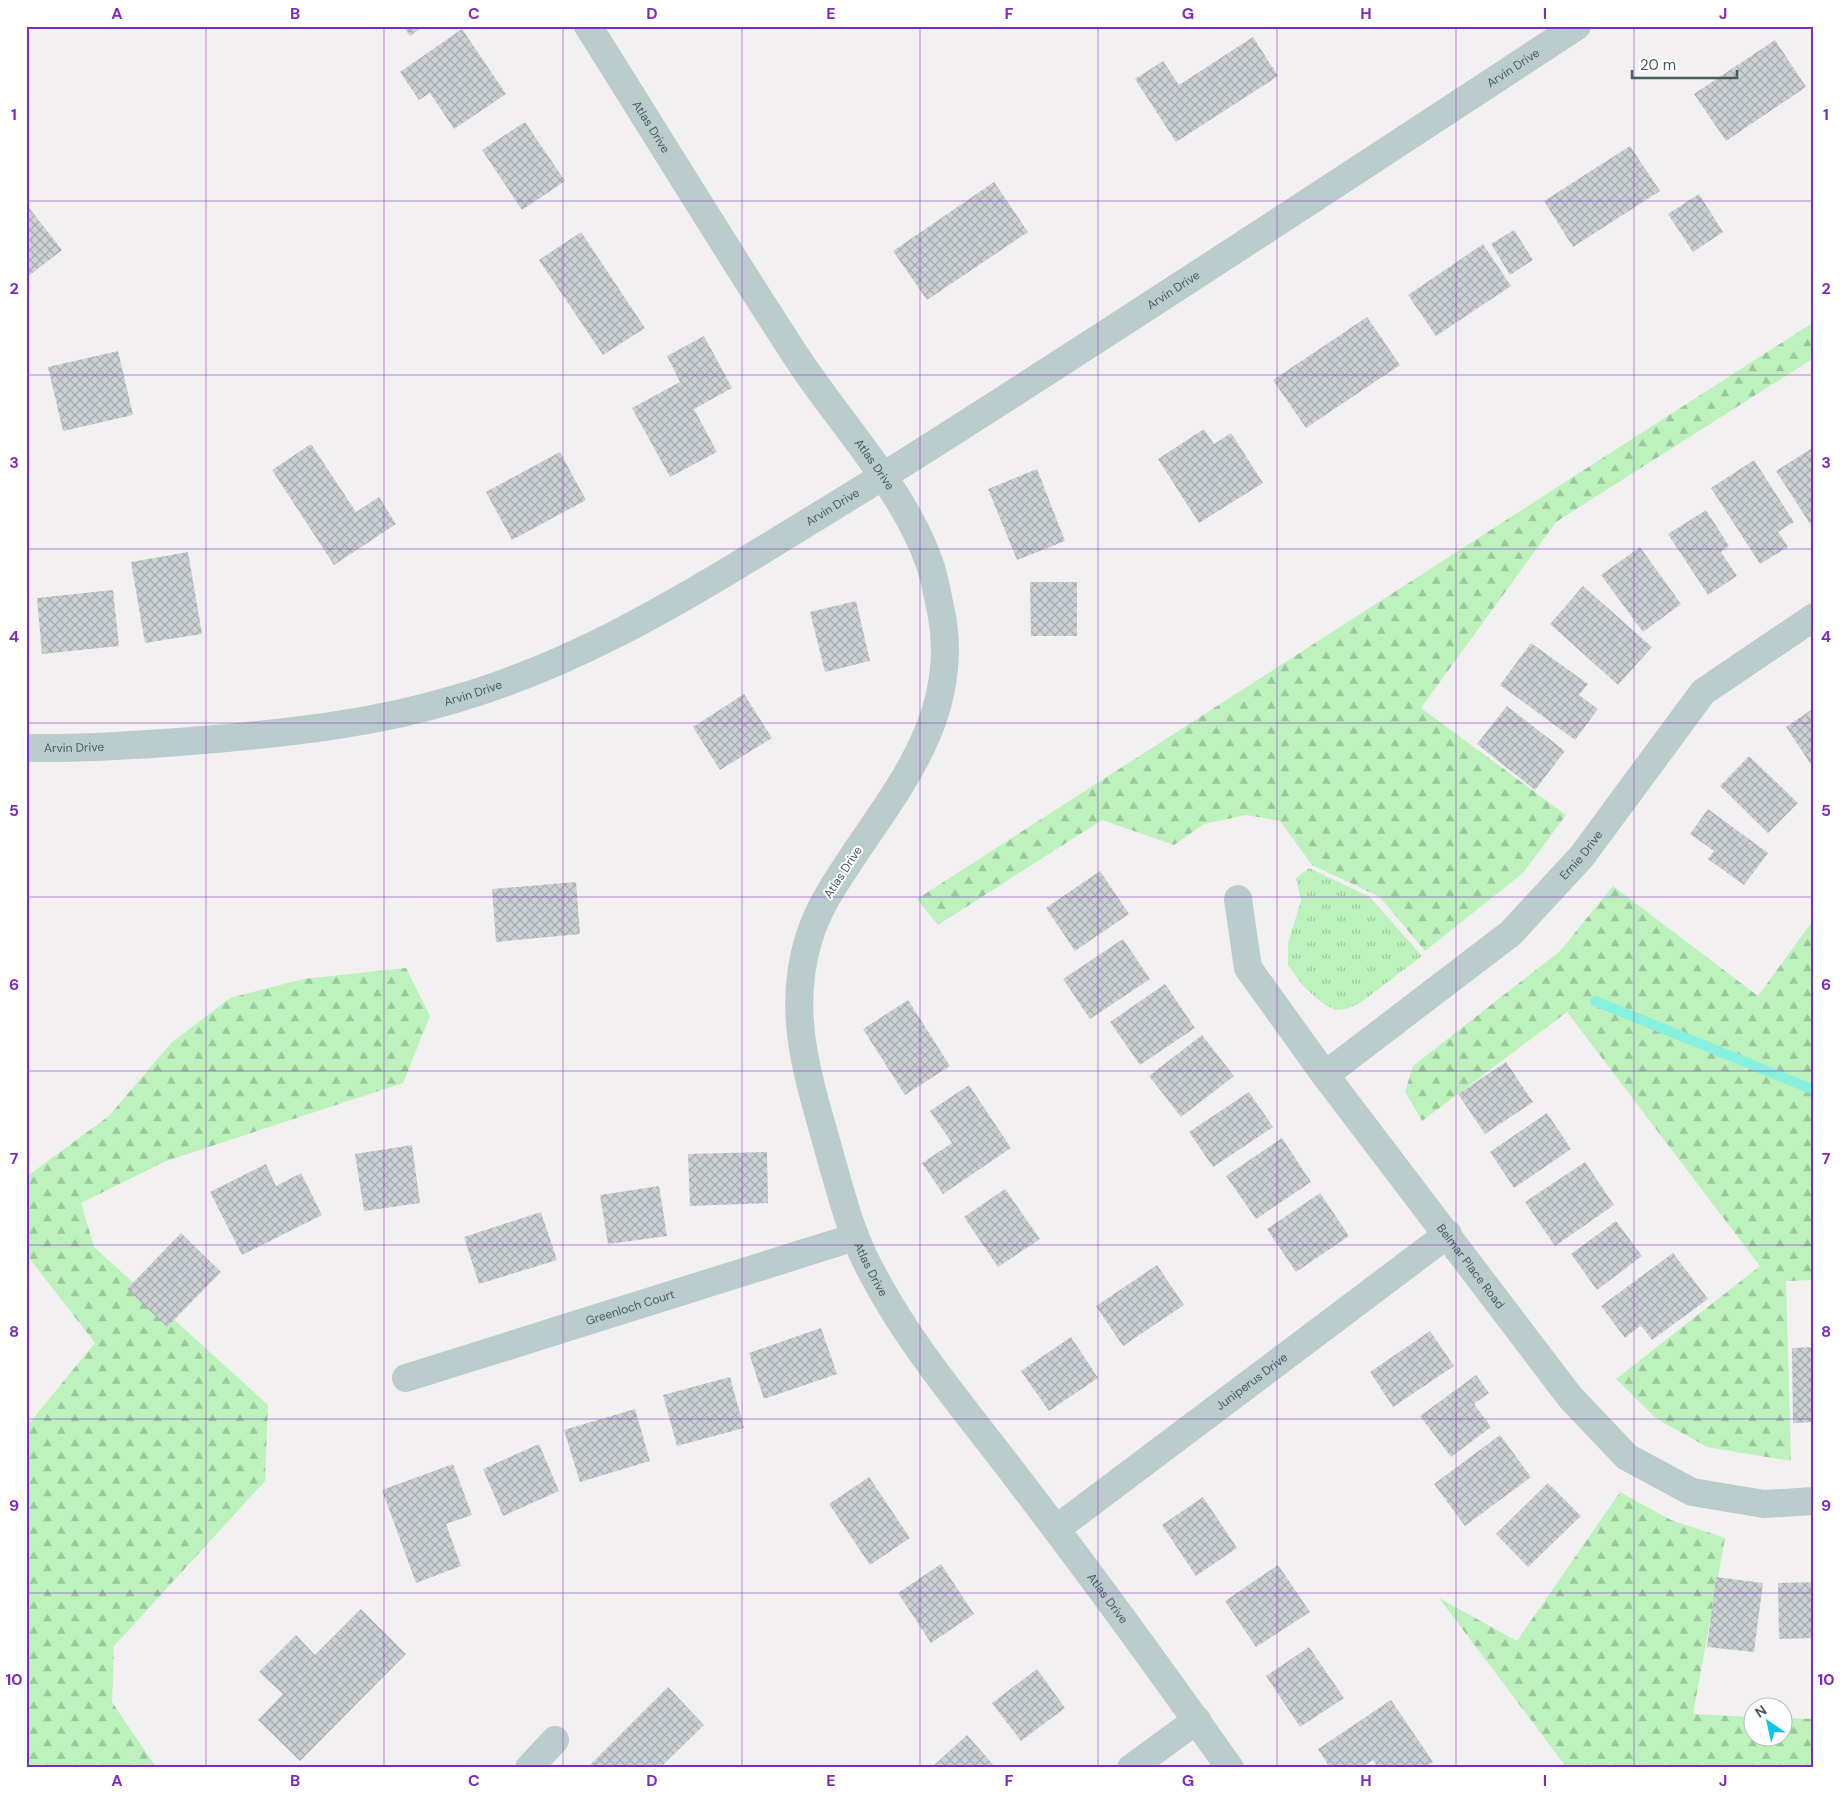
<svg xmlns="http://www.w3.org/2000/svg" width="1840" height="1794" font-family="'DM Sans',sans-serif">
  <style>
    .forest { fill: url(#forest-firs) }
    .park { fill: url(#park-tufts) }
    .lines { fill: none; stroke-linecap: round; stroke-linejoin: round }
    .stream { stroke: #88f0de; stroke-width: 10 }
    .building { fill: url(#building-cross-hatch) }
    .street { stroke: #bbcccd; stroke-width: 28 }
    .grid { fill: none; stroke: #7b2cbf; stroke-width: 1; stroke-opacity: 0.55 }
    .labels { text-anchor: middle; stroke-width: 4; stroke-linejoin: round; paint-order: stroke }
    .street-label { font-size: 12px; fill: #475c5f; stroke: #fff }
    .neatline { fill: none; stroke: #7b2cbf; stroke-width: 2 }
    .grid-label { font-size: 16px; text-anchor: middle; font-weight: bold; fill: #7b2cbf }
  </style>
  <defs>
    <pattern id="forest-firs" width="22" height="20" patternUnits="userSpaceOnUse" patternTransform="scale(1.25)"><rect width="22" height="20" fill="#bdf2bd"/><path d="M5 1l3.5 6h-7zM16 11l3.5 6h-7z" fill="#9bc79d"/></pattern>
    <pattern id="park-tufts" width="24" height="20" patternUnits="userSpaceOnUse" patternTransform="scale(1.25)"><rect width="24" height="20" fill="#bdf2bd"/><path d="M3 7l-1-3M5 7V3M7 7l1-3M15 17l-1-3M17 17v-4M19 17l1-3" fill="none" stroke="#9bc79d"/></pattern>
    <pattern id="building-cross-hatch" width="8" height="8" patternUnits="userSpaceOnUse" patternTransform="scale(1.25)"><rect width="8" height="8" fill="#cad0d3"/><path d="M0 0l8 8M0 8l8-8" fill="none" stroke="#a6acae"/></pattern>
  </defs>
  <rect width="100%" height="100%" fill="#f3f0f1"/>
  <path class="forest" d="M1814,322V358L1556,522L1421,708L1566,815L1523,873L1425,951L1380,897L1312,865L1280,821L1246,815L1204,824L1174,845L1102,820L938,925L917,899Z
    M1613,886L1758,996L1814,919V1280L1786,1281L1791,1461L1707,1447L1657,1419L1616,1379L1760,1266L1567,1012L1422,1121L1405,1092L1413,1066L1560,951Z
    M406,968L430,1016L403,1083L166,1161L81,1203L94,1247L268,1405L265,1481L114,1646L112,1702L154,1764V1768H26V1427L95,1343L26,1254V1177L109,1116L171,1043L230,998L303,979Z
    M1620,1492L1671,1520L1725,1538L1693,1714L1752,1717V1736H1782L1783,1718L1814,1719V1768H1567L1439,1598L1517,1641Z"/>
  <path class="park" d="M1309,868L1370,897L1422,956L1360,1003L1346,1009L1335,1010L1321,1002L1303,986L1288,965V943L1301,901L1296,878Z"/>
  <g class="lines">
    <path class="stream" d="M1595,1001L1814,1090"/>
  </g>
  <path class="building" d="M403,26H424L410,36Z
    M462,29L506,94L454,129L430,93L419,100L400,72Z
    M1253,37L1278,76L1176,142L1135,79L1163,61L1179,85Z
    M1775,40L1806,87L1726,141L1694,94Z
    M525,122L565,181L522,210L482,150Z
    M1630,146L1660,191L1573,247L1544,201Z
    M994,182L1028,232L927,300L893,251Z
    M1699,194L1723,232L1693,252L1668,214Z
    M26,204L62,250L26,278Z
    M1514,230L1533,260L1510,275L1491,244Z
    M581,232L645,328L603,355L539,260Z
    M1483,244L1511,286L1436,336L1408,295Z
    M1367,317L1400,365L1306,428L1273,380Z
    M704,336L732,388L694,409L717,452L670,477L632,408L680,382L667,356Z
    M118,351L133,415L63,431L48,367Z
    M1204,429L1214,444L1231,433L1263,483L1199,523L1158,459Z
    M311,444L356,512L379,497L396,524L334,565L272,470Z
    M1814,447V530L1776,471Z
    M560,452L586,500L512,540L486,492Z
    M1754,460L1794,522L1778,532L1788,547L1760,564L1711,488Z
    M1037,469L1065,541L1017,560L988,489Z
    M1706,510L1729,546L1721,552L1737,576L1708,595L1668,534Z
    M1640,547L1681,604L1643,632L1601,575Z
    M188,552L202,634L145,643L131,562Z
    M1030,582H1077V636H1031Z
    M1583,586L1652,647L1618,685L1550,624Z
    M113,590L119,646L42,654L37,598Z
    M856,601L870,661L825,672L810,612Z
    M1531,643L1588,684L1579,695L1598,709L1575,740L1500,685Z
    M744,694L772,738L720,770L693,727Z
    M1507,706L1565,751L1535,790L1477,744Z
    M1814,708V769L1786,727Z
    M1749,756L1798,803L1768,833L1720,786Z
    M1708,809L1768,853L1744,885L1708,859L1714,851L1690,834Z
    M1100,871L1129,914L1075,951L1046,908Z
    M576,882L580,934L496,942L492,889Z
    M1123,939L1150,979L1090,1019L1063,979Z
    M1165,984L1195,1028L1140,1065L1110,1022Z
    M908,1000L950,1066L905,1095L863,1029Z
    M1202,1035L1234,1076L1181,1117L1149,1076Z
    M1506,1062L1533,1102L1485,1134L1458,1094Z
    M969,1085L1011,1148L943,1194L922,1163L952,1143L930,1111Z
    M1249,1092L1273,1127L1213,1167L1189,1132Z
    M1547,1113L1571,1149L1514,1188L1490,1152Z
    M1282,1138L1311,1182L1256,1219L1226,1176Z
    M412,1145L420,1203L364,1211L355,1154Z
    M767,1152L768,1203L690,1206L688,1154Z
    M1585,1162L1614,1205L1555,1246L1525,1202Z
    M266,1164L276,1186L301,1173L322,1215L242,1255L210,1192Z
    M659,1186L667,1236L608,1244L600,1195Z
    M1005,1189L1040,1239L998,1267L964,1217Z
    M1320,1193L1349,1236L1296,1272L1267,1229Z
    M541,1212L557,1260L479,1284L464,1237Z
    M1616,1221L1642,1256L1597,1290L1571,1254Z
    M181,1233L221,1272L167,1327L127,1289Z
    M1673,1253L1708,1299L1652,1340L1641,1325L1625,1338L1601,1306Z
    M1157,1265L1184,1305L1123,1346L1096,1306Z
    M821,1328L837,1374L764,1399L749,1353Z
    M1430,1331L1454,1366L1393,1407L1370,1372Z
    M1071,1337L1098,1378L1049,1411L1021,1371Z
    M1814,1347V1422L1793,1423L1792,1348Z
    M1476,1375L1489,1393L1474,1404L1491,1427L1451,1457L1420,1416Z
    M730,1377L744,1428L677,1446L663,1395Z
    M635,1409L650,1461L580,1482L564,1430Z
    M1500,1435L1531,1477L1465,1526L1434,1484Z
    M539,1444L559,1491L503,1516L483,1469Z
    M453,1464L472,1515L446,1524L461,1566L416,1583L382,1490Z
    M869,1477L910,1538L870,1565L829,1504Z
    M1548,1483L1581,1516L1528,1567L1496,1534Z
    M1203,1497L1237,1548L1196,1576L1162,1525Z
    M941,1564L974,1614L931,1643L898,1593Z
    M1278,1565L1310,1612L1256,1647L1225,1601Z
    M1716,1577L1763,1583L1754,1652L1707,1647Z
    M1814,1582V1638L1779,1639L1778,1583Z
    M361,1609L406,1654L300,1761L258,1720L283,1694L259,1672L296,1635L315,1655Z
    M1309,1647L1344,1698L1300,1727L1266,1676Z
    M1037,1669L1065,1708L1021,1741L992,1703Z
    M668,1687L704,1725L660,1768H587Z
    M1391,1700L1433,1762L1426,1768H1378L1373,1760L1361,1768H1330L1318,1749Z
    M967,1735L996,1768H931Z"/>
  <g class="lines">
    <g class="street">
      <path id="s1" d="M588,26C658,137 726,249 798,359C840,423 904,490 929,562C935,577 937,595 941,611C960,706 908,776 857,850C838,879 819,905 809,938C785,1015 810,1082 830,1155C841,1194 851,1234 870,1269C910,1347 969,1414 1021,1483C1093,1577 1162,1672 1230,1768"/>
      <path id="s2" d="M26,748C94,749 160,744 227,738C303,731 378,722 452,700C565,668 667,609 766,548C826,511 886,475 945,437C1157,302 1367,164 1577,26"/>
      <path id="s3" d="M1238,899L1248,968L1325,1075L1570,1397L1627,1457L1692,1492L1764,1504L1814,1501"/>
      <path id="s4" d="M1325,1075L1511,933L1582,856L1703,692L1814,617"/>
      <path id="s5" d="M406,1378L855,1237"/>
      <path id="s6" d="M1056,1529L1448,1234"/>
      <path d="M529,1768L555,1740"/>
      <path d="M1131,1768L1197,1720"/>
    </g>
  </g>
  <path class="grid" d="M206,26V1768M384,26V1768M563,26V1768M742,26V1768M920,26V1768M1098,26V1768M1277,26V1768M1456,26V1768M1634,26V1768M26,201H1814M26,375H1814M26,549H1814M26,723H1814M26,897H1814M26,1071H1814M26,1245H1814M26,1419H1814M26,1593H1814"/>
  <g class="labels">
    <g class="street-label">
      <text dy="4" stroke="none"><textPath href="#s2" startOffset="1668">Arvin Drive</textPath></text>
      <text dy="4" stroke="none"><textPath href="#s1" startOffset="119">Atlas Drive</textPath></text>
      <text dy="4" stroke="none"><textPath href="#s2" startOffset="1262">Arvin Drive</textPath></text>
      <text dy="4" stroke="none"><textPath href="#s1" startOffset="524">Atlas Drive</textPath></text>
      <text dy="4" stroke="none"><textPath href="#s2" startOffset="858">Arvin Drive</textPath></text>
      <text dy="4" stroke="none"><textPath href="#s2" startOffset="452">Arvin Drive</textPath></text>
      <text dy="4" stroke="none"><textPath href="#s2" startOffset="48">Arvin Drive</textPath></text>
      <text dy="4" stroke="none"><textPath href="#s4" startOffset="339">Ernie Drive</textPath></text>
      <text transform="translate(843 872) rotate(-57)" y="4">Atlas Drive</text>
      <text dy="4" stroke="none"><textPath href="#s3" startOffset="442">Belmar Place Road</textPath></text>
      <text dy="4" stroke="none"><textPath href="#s1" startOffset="1392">Atlas Drive</textPath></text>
      <text dy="4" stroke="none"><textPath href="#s5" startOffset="235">Greenloch Court</textPath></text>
      <text dy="4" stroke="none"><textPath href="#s6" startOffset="245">Juniperus Drive</textPath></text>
      <text dy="4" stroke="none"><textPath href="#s1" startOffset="1798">Atlas Drive</textPath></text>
    </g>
  </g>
  <rect width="1840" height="1794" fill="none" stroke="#ffffff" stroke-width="55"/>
  <g transform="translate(1768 1722) rotate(326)"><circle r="24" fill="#ffffff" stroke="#b5bebf"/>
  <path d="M0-4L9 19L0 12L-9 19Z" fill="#10c4ec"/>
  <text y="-8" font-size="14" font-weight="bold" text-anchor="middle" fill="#475c5f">N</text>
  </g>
  <path d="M1632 70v8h105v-8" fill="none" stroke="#475c5f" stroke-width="2.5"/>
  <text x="1640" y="70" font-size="15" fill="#475c5f" stroke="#ffffff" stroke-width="4" paint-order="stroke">20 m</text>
  <rect x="28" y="28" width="1784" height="1738" class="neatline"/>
  <g class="grid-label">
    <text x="117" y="19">A</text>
    <text x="295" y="19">B</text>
    <text x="474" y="19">C</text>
    <text x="652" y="19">D</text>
    <text x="831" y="19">E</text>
    <text x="1009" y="19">F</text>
    <text x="1188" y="19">G</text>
    <text x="1366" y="19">H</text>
    <text x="1545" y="19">I</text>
    <text x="1723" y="19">J</text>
    <text x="14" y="120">1</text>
    <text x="1826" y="120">1</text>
    <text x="14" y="294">2</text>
    <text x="1826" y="294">2</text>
    <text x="14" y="468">3</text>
    <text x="1826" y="468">3</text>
    <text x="14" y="642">4</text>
    <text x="1826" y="642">4</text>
    <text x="14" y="816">5</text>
    <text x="1826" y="816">5</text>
    <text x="14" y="990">6</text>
    <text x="1826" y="990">6</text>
    <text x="14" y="1164">7</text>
    <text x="1826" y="1164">7</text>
    <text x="14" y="1337">8</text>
    <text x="1826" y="1337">8</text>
    <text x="14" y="1511">9</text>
    <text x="1826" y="1511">9</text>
    <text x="14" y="1685">10</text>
    <text x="1826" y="1685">10</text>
    <text x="117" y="1786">A</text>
    <text x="295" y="1786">B</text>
    <text x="474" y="1786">C</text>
    <text x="652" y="1786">D</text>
    <text x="831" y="1786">E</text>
    <text x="1009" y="1786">F</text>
    <text x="1188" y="1786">G</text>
    <text x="1366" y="1786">H</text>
    <text x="1545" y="1786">I</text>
    <text x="1723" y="1786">J</text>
  </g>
</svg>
